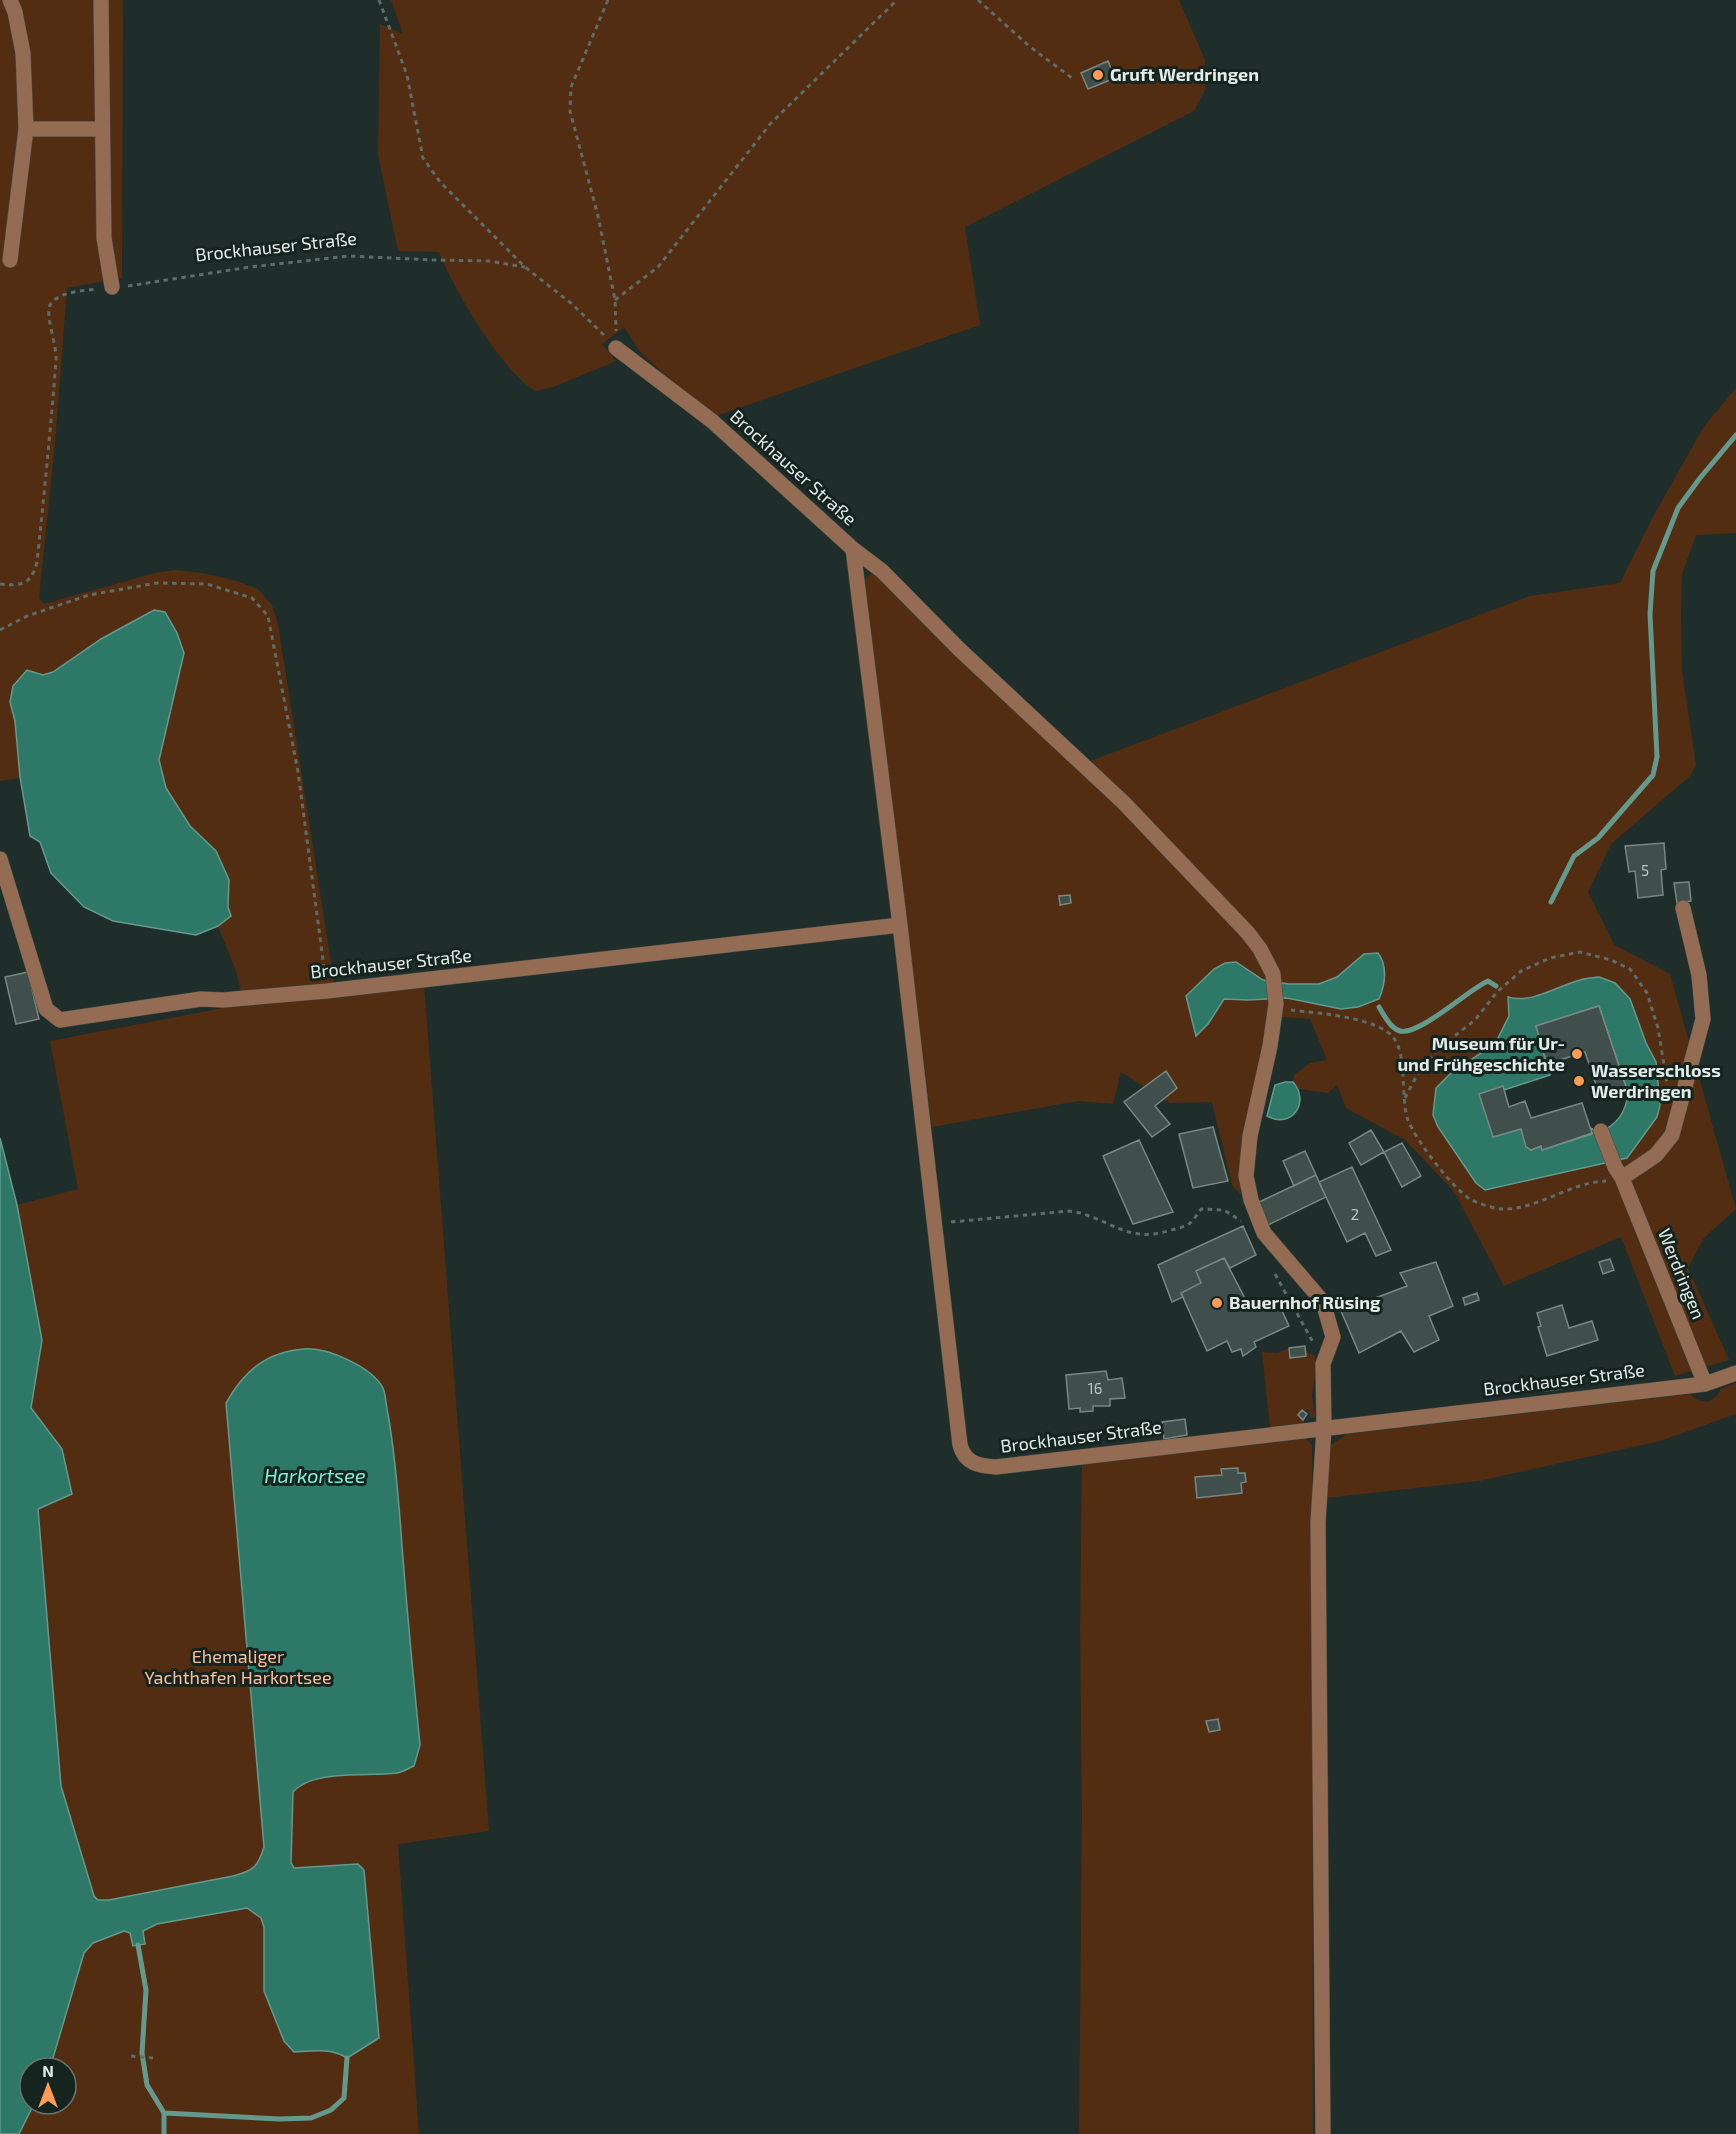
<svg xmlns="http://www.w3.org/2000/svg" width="1736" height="2134" font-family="'Exo 2',sans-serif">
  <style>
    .green { fill: #532d12; fill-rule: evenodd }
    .water { fill: #2e7868; stroke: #649a8e; stroke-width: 1.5; fill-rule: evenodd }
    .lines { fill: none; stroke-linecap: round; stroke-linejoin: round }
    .stream { stroke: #649a8e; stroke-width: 5 }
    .building { fill: #404f4b; stroke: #778883; stroke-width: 1.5 }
    .minor-casing { stroke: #3e4c48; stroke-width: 16 }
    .path { stroke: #5e6b67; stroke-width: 3; stroke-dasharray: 4.5 4.5; stroke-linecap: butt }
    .minor { stroke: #936c53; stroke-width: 15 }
    .poi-dot { fill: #fe9c57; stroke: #162420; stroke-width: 2 }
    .labels { text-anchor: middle; stroke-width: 6; stroke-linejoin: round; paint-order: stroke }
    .number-label { font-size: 15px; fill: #bac4c1 }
    .poi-label { font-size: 18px; font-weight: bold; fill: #e2ebe8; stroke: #162420; text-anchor: start }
    .street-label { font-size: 18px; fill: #e2ebe8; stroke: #162420 }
    .park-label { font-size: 18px; fill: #fbbe98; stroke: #162420 }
    .water-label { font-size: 20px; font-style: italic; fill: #82eed3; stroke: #162420 }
  </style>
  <rect width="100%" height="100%" fill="#1f2e2a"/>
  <path class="green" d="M0,0H123L122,278L67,288L55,443L39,598L44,604L155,573L175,570L202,573L234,580L258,589L272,605L278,624L336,994L424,985L489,1831L398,1844L419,2134H19L24,2124L0,1316L35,1305L17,1205L78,1189L50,1041L244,1004L236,971L218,926L231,916L228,907L229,880L216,851L190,826L166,788L159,760L166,724L101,639L53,672L43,675L27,671L13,686L10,702L15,721L20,778L0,781ZM30,2068H66V2104H30Z
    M391,0H1179L1205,60V89L1194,111L965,227L980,325L713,417L641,353L624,327L602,344L616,361L553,387L535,391C501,370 454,290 439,252L398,251L378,155L380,24L403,34Z
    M1736,388V533L1696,535L1682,574L1681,615L1682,671L1696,765L1690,776L1611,844L1588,892L1614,945L1670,974L1736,1209L1704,1238L1688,1268L1729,1360L1675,1376L1621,1237L1504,1286L1456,1195L1448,1185L1405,1140L1346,1108L1337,1085L1328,1093L1299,1089L1293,1082L1294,1075L1310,1063L1327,1060L1310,1019L1268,1016L1240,1167V1194L1232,1185L1212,1102L1170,1103L1121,1072L1113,1104L1078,1101L932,1127L865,582L867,576L875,573L1085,763L1530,596L1620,583L1654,515L1703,428ZM1543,993L1630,999L1646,1043L1656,1062L1660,1105L1657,1117L1608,1162L1515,1184L1476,1183L1438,1127L1452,1072L1495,1044L1509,1016L1507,1001L1528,999Z
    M1289,1348L1290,1358L1306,1356V1352L1315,1356L1316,1367L1312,1396L1315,1415L1314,1418L1310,1417L1309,1410H1302L1298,1415L1303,1420V1423L1270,1427L1262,1352L1278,1353Z
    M1736,1383V1414L1660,1441L1479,1481L1326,1498L1328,1455L1331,1445L1347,1434L1690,1394C1702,1405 1714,1404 1721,1389Z
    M1306,1439L1312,1445L1313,2134H1079L1082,1813L1080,1630L1082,1464Z"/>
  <path class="water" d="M154,610L165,612L177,633L184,653L159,760L166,788L190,826L216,851L229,880L228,907L231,916L218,926L196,935L113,921L84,907L51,873L40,842L30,836L20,777L15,721L10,702L13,686L27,670L43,675L53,672L101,639Z
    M1378,953C1388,966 1385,985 1379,999L1358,1007L1341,1009L1287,998L1248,1000L1224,999L1208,1024L1196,1036L1186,996L1214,969L1225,963L1236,962L1263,980L1289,984H1319L1337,977L1364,954Z
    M1599,977L1615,983L1630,999L1646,1043L1656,1062L1660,1105L1657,1117L1627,1158L1485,1190L1476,1183L1438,1127L1433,1115L1436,1088L1452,1072L1495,1044L1509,1016L1508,997C1532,1004 1557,986 1580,980C1586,978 1593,978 1599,977ZM1599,1006L1628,1093C1626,1112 1618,1124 1600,1132L1590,1128L1592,1134L1542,1150L1541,1146L1531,1150L1521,1129L1493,1137L1503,1087L1504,1090L1550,1075L1536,1026Z
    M1285,1082H1293C1310,1101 1293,1130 1267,1116L1275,1085Z
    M0,1138L17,1205L42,1340L31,1408L62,1449L72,1494L38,1509L61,1786L94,1896L98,1900H109L233,1876C253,1871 258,1867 264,1847L226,1403C244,1371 266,1352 304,1349C327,1347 372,1367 383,1388C386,1395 386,1406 388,1414C395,1454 398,1492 401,1532C406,1603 413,1674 420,1745L414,1766C409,1768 403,1772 397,1773C368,1777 313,1769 293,1792L291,1863L294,1868L358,1864L364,1870L379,2038L347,2058C331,2048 313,2051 294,2052L284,2041L264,1991V1927L261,1918L247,1908L157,1924L143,1931L145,1944L133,1946L130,1933L124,1931L93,1943L84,1953L50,2068H30V2104H34L19,2134H0Z"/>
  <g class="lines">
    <path class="stream" d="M1551,902L1574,856L1598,838L1653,775L1657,757L1650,614L1653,571L1678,508L1700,478L1736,435
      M1379,1007C1384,1015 1390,1028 1400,1031C1419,1036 1469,989 1488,981L1496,986
      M138,1945L146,1990L142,2053L147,2085L164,2113V2134
      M164,2113L279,2119L311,2118L331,2110L344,2098L347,2058"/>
  </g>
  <path class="building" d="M1108,61L1115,78L1088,89L1081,73Z
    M1664,843L1666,869L1661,870L1663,895L1638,898L1635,871L1629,872L1625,846Z
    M1689,882L1691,901L1677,903L1674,883Z
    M1070,895L1071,903L1060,905L1059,896Z
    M28,972L39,1019L16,1024L5,977Z
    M1599,1006L1626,1087L1600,1097L1585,1052L1547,1064L1536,1026Z
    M1166,1071L1177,1088L1155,1106L1170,1124L1152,1137L1124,1102Z
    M1503,1086L1509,1107L1525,1101L1531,1118L1582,1103L1592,1133L1542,1150L1541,1146L1531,1150L1526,1147L1521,1129L1493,1137L1479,1094Z
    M1213,1127L1228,1181L1193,1188L1179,1134Z
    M1371,1130L1384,1152L1361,1165L1349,1143Z
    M1139,1140L1173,1212L1133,1224L1103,1156Z
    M1402,1143L1421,1176L1402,1187L1384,1152Z
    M1305,1151L1316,1175L1294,1186L1283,1161Z
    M1352,1167L1391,1250L1376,1256L1365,1233L1347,1242L1319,1182Z
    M1316,1175L1326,1197L1268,1225L1257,1203Z
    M1243,1226L1256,1255L1230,1268L1224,1258L1196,1271L1201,1283L1181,1293L1183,1297L1172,1302L1158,1265Z
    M1224,1258L1250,1308L1276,1298L1289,1326L1254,1342L1256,1347L1243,1356L1241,1349L1232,1352L1227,1341L1207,1351L1181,1293L1201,1283L1196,1271Z
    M1610,1259L1614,1270L1603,1274L1599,1262Z
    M1436,1262L1453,1306L1429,1316L1439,1340L1414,1352L1401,1331L1359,1353L1341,1311L1407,1286L1400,1273Z
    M1477,1293L1479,1300L1465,1305L1463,1298Z
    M1562,1305L1569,1328L1592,1321L1598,1340L1547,1356L1538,1327L1541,1326L1537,1313Z
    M1305,1346L1306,1356L1290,1358L1289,1348Z
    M1106,1371L1108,1380L1122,1378L1125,1398L1110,1399V1406H1093V1411L1080,1412V1408L1069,1409L1066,1375Z
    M1560,1378L1561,1389L1544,1391L1542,1380Z
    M1302,1410L1307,1414L1303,1420L1298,1415Z
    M1185,1419L1187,1435L1164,1439L1162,1422Z
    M1238,1468V1473H1245L1246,1482L1241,1483L1242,1493L1197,1498L1195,1477L1222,1475L1221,1469Z
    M1218,1719L1220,1730L1209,1732L1206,1721Z"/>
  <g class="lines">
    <g class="minor-casing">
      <path id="minor" d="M101,0L104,238L112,287
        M26,129H102
        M10,260L26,129L23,53L15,12L10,0
        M616,348L712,421L853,549L882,571L959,649L1123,802L1248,933L1260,949L1273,974L1276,1004L1270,1046L1250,1136L1246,1176L1251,1200L1264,1233L1323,1302L1333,1337L1323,1364L1324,1428L1318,1522L1323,2134
        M853,549L900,925L960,1445C965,1464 980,1466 996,1467L1705,1384L1736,1373
        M0,859L46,1009L60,1020L201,999L223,1000L327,991L900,925
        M1601,1131L1615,1167L1622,1178L1705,1384
        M1622,1178L1656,1155L1672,1135L1703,1019L1699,975L1683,908"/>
    </g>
    <path class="path" d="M379,0L407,75L423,158L440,182L525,267L572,304L606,337
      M608,0L571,87L570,111L598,216L615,300L616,331
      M978,0L1029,46L1072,78
      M128,286L250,267L348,256L434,260L489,261L525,267
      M615,300L658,267L771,123L897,0
      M0,584C22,586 31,585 37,562C44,495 51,427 56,359C57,346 45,315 50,305C59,291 83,291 97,289
      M0,630L27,616L89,595L157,583L207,584L252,598L268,616L298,772L325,975
      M1291,1010C1317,1013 1374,1017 1392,1036C1408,1052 1400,1099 1408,1120C1415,1139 1453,1189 1470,1199C1477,1203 1492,1208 1500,1209C1536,1211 1570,1182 1606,1181
      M1405,1098L1418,1073L1438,1049L1475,1020L1497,992L1521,971L1550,958L1580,952L1611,960L1630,969L1647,993L1658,1028L1667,1083
      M951,1222L1069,1211C1108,1216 1125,1244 1168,1231C1189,1225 1188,1228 1201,1209L1224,1210L1241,1221
      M1275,1274L1314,1344
      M131,2056L153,2058"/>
    <use href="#minor" class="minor"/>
  </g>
  <g class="poi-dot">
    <circle cx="1098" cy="75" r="6"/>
    <circle cx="1577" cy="1054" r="6"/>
    <circle cx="1579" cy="1081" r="6"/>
    <circle cx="1217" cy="1303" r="6"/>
  </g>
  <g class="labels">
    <g class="number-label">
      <text x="1645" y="876">5</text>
      <text x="1355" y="1220">2</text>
      <text x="1095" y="1394">16</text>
    </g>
    <g class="poi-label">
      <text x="1110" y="81">Gruft Werdringen</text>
      <text x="1565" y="1050" text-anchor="end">Museum für Ur-<tspan x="1565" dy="21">und Frühgeschichte</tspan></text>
      <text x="1591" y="1077">Wasserschloss<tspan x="1591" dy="21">Werdringen</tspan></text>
      <text x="1229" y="1309">Bauernhof Rüsing</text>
    </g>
    <g class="street-label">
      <text transform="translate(276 247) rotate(-6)" y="6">Brockhauser Straße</text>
      <text transform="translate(793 468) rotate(42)" y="6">Brockhauser Straße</text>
      <text transform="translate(391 964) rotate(-6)" y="6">Brockhauser Straße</text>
      <text transform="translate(1681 1274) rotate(68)" y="6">Werdringen</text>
      <text transform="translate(1564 1380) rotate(-7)" y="6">Brockhauser Straße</text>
      <text transform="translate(1081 1437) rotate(-7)" y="6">Brockhauser Straße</text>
    </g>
    <g class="park-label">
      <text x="238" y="1663">Ehemaliger<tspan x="238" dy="21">Yachthafen Harkortsee</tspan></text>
    </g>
    <g class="water-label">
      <text x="315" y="1483">Harkortsee</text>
    </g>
  </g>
  <g transform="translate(48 2086)"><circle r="28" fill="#162420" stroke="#687470" stroke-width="1.5"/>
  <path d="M0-4.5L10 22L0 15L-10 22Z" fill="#fe9c57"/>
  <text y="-9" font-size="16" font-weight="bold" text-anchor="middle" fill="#e2ebe8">N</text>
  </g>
</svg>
